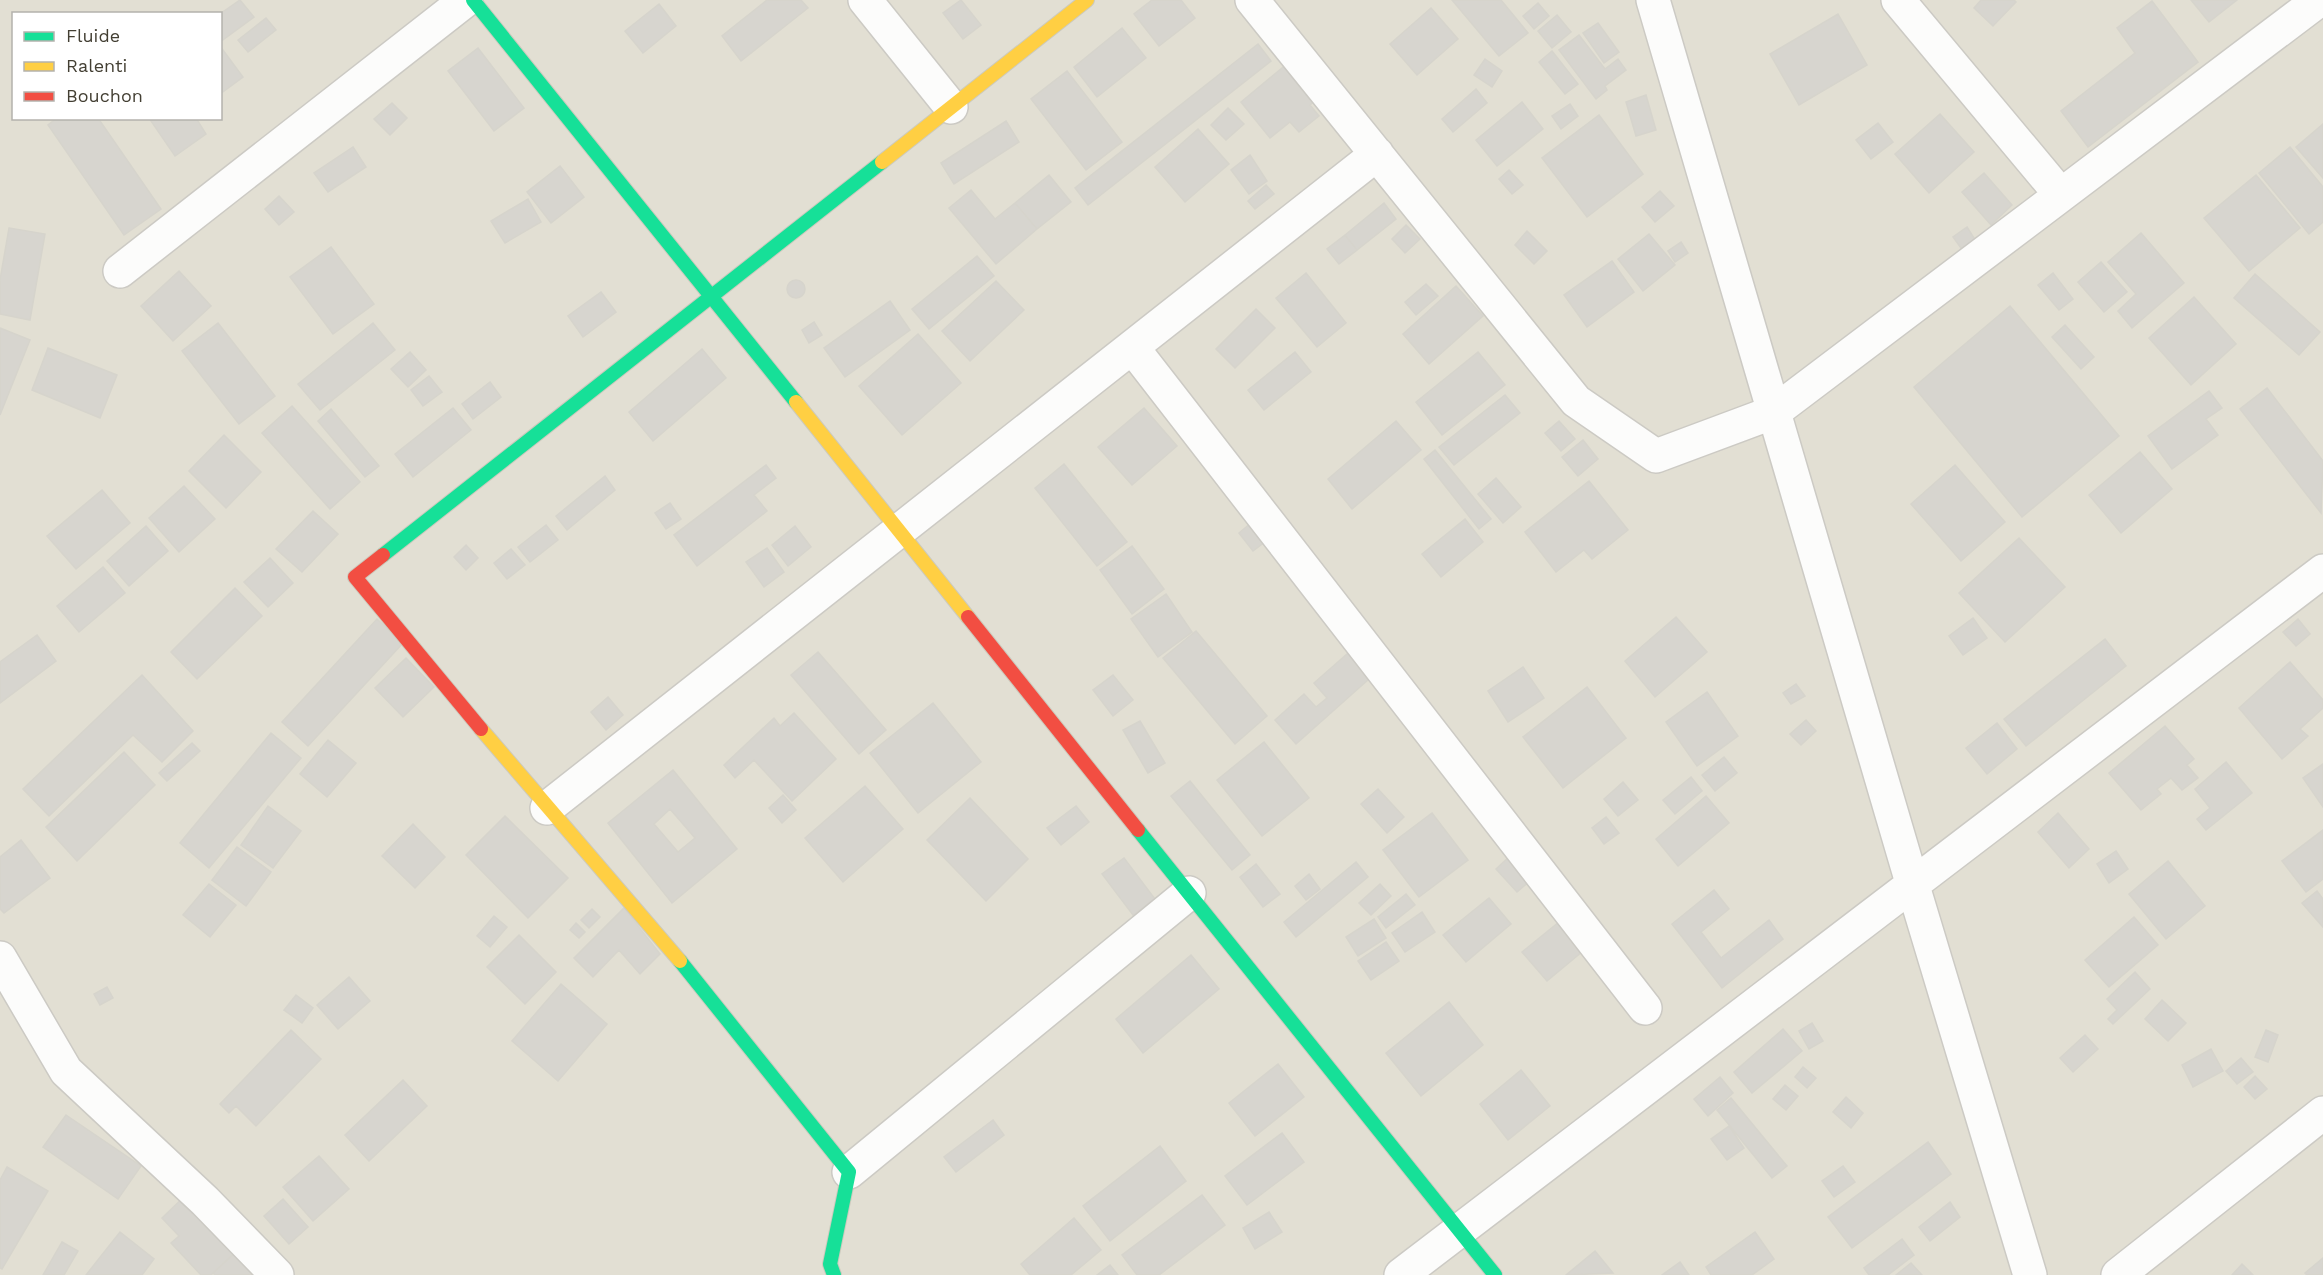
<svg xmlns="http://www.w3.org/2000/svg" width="2323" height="1275" font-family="'Work Sans',sans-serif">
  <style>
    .residential { fill: #e2dfd3; fill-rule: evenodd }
    .building { fill: #d7d5cf; stroke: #d6d4cc; stroke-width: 1.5; fill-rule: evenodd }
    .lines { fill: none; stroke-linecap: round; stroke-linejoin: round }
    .street-casing { stroke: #cccac4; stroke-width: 36 }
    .fast-casing { stroke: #cccabd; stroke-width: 16 }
    .slow-casing { stroke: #cccabd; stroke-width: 16 }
    .jam-casing { stroke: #cccabd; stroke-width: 16 }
    .street { stroke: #fcfcfb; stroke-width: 33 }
    .fast { stroke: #16e098; stroke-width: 14 }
    .slow { stroke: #ffcf43; stroke-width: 14 }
    .jam { stroke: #f24e42; stroke-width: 14 }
  </style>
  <rect width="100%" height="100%" fill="#eeede6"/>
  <path class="residential" d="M0,0H2323V1275H0ZM14,14H220V118H14Z"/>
  <path class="building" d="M240,0L254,17L220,42V14Z
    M767,0H801L808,8L741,61L722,36Z
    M961,0L981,25L963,39L943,13Z
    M1152,0H1181L1195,18L1159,46L1134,14Z
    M1452,0H1501L1528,33L1499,56Z
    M1981,0H2014L2016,2L1993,26L1974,8Z
    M2191,0H2237L2209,22Z
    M2152,1L2198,62L2088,147L2061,111L2135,53L2117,28Z
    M1538,3L1549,16L1534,29L1523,16Z
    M659,4L676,26L643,53L625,31Z
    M1431,8L1458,39L1417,75L1390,44Z
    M1838,14L1867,65L1799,105L1770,54Z
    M1557,15L1571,32L1552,48L1538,31Z
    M266,18L276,30L248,52L238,40Z
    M1598,23L1619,52L1604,63L1583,33Z
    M1122,28L1146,58L1097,97L1074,67Z
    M1579,35L1605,69L1618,59L1626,70L1605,86L1607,90L1596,99L1559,50Z
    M1258,44L1271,61L1088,205L1075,188Z
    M220,46L243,77L220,94Z
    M478,48L524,108L494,131L448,71Z
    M1552,51L1578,84L1565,94L1539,62Z
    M1485,59L1502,71L1492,87L1474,75Z
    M1288,63L1317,99L1310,105L1319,116L1299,132L1290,122L1270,138L1241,102Z
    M1067,71L1122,142L1086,170L1031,99Z
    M1476,89L1487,103L1453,132L1442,119Z
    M1646,95L1656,130L1636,136L1626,102Z
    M1522,102L1543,129L1497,166L1476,140Z
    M392,103L407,118L390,135L374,119Z
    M1570,104L1578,116L1561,129L1552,116Z
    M1228,108L1244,124L1226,140L1211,125Z
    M1940,114L1974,152L1929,193L1895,154Z
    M1599,115L1643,174L1587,217L1542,158Z
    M57,118H98L161,209L124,235L48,125Z
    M149,118H196L206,134L175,156Z
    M1006,121L1019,142L954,184L941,163Z
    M1878,123L1893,142L1871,159L1856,140Z
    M2323,124V178L2296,147Z
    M1198,129L1229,164L1185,202L1155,167Z
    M353,147L366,167L328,192L314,173Z
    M2290,147L2323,187V222L2309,234L2259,173Z
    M1250,155L1267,181L1249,194L1231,170Z
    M560,166L584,197L551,223L527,192Z
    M1509,170L1523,185L1512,194L1499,179Z
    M1984,173L2012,205L1991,225L1962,192Z
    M1049,175L1071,202L1037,229L1015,203Z
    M2256,175L2300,228L2249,271L2204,218Z
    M1266,185L1274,194L1255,209L1248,201Z
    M971,190L995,219L1015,203L1037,229L996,264L949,208Z
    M1660,191L1674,206L1655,222L1642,207Z
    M279,196L294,212L279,225L265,209Z
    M528,199L541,222L505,243L491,221Z
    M1384,203L1396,219L1357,250L1345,235Z
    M1406,225L1420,239L1405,253L1392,239Z
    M1967,227L1979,246L1966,255L1953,237Z
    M9,228L45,234L30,320L0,314V280Z
    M1527,231L1547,251L1534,264L1515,245Z
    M2141,233L2184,283L2132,328L2118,311L2136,294L2108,262Z
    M1649,234L1675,265L1643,291L1618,259Z
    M1345,235L1357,250L1339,264L1327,249Z
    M1681,242L1688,253L1675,262L1668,251Z
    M331,247L374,304L333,334L290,277Z
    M977,256L994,276L929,329L912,309Z
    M1612,261L1634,292L1587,327L1564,295Z
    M2101,262L2127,292L2104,312L2078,282Z
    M179,271L211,306L173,341L141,306Z
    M1306,273L1346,323L1317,347L1276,298Z
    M2053,273L2073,299L2059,310L2038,285Z
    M2255,274L2320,332L2299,355L2234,298Z
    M787 289a9 9 0 1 1 18 0a9 9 0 1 1-18 0Z
    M996,281L1024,310L970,361L942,331Z
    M1426,284L1438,296L1416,315L1405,302Z
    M1456,286L1483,316L1429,364L1403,334Z
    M601,292L616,312L583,337L568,316Z
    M2194,297L2236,344L2191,385L2149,338Z
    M890,301L910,330L845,377L824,348Z
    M2010,306L2119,436L2022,517L1914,387Z
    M1256,309L1275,328L1235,368L1216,349Z
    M814,322L822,335L809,343L802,330Z
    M218,323L275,396L239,424L182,351Z
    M373,323L395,350L320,410L298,384Z
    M2065,325L2094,357L2081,369L2052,337Z
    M0,328L30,340L0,415Z
    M918,334L961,383L902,435L859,386Z
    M48,348L117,375L100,418L32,390Z
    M702,349L726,378L653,441L629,412Z
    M410,352L426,370L408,387L391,369Z
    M1295,352L1311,372L1264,410L1248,390Z
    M1478,352L1505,385L1442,435L1416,402Z
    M429,376L442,392L423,406L411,390Z
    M490,382L501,397L473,419L462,404Z
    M2267,388L2323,461L2321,513L2240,409Z
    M2209,391L2222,408L2206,419L2218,435L2172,469L2148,436Z
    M1505,395L1520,413L1454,465L1439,447Z
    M292,406L360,482L330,509L262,433Z
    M453,408L471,430L413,477L395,454Z
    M1144,408L1177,446L1132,485L1098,447Z
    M331,409L379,466L365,477L318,421Z
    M1396,421L1421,450L1352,509L1328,479Z
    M1559,421L1575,439L1561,451L1545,433Z
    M224,435L261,472L226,508L189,471Z
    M1583,440L1598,459L1578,476L1562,457Z
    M1435,450L1491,519L1479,529L1424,459Z
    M2140,452L2172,489L2121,533L2089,495Z
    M1064,464L1127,542L1097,566L1035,488Z
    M766,465L776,478L754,495L767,511L697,566L674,535Z
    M1955,465L2005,522L1961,561L1911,504Z
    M605,476L615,490L567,530L556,516Z
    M1496,478L1521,507L1503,523L1478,494Z
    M1589,481L1628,530L1592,559L1584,550L1556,572L1525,532Z
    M184,486L215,519L179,552L149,518Z
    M102,490L130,523L76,569L47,536Z
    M670,503L681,519L666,529L655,513Z
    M313,511L338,534L302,572L276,549Z
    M1465,519L1483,542L1441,577L1422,554Z
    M1252,522L1266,541L1253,551L1239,533Z
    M546,525L558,540L530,562L518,547Z
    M146,526L168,551L129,586L107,561Z
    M795,526L811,547L788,566L772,545Z
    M2019,538L2065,587L2005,642L1959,593Z
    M466,545L478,558L466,570L454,557Z
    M1132,546L1164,589L1132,614L1100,570Z
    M767,548L784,572L764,587L746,562Z
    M511,549L525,565L507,579L494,563Z
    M270,558L293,583L268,607L244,582Z
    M103,567L125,593L79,632L57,606Z
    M235,588L262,616L197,679L171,652Z
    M1166,594L1192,632L1158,657L1131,619Z
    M1676,617L1707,652L1655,697L1625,661Z
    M1973,618L1987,638L1963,655L1949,636Z
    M377,619L403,643L308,746L282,722Z
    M2298,619L2310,634L2296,646L2283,632Z
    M1196,631L1267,716L1235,744L1163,658Z
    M37,635L56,661L0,703V662Z
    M2105,639L2126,666L2026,746L2004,719Z
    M1356,646L1378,671L1296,744L1275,720L1304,694L1316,707L1327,698L1314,683Z
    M818,652L886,730L859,754L791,675Z
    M406,658L434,687L403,717L375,688Z
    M2290,662L2323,700V708L2300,729L2308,736L2282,759L2239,708Z
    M1523,667L1544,698L1508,722L1488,691Z
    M142,675L193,731L162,762L133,735L49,816L23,789Z
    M1113,675L1133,700L1113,716L1093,690Z
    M1796,684L1805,696L1791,704L1783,693Z
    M1587,687L1626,738L1563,788L1523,737Z
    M1707,692L1738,736L1697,766L1666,722Z
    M608,697L623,715L606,730L591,712Z
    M933,703L981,762L918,813L870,753Z
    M794,713L836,759L792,801L754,760L735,778L724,765L774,718L780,726Z
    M1806,720L1816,731L1801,745L1790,734Z
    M1140,721L1165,763L1148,773L1123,730Z
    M1997,723L2017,749L1987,774L1966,748Z
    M2165,726L2194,759L2187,765L2198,778L2182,790L2171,778L2157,789L2161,794L2141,810L2109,773Z
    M271,733L301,758L209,868L180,843Z
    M328,740L356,763L327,797L300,774Z
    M1264,742L1309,798L1262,836L1217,780Z
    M192,743L200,751L167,781L159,773Z
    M124,752L155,785L77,861L46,827Z
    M1724,757L1737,773L1715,791L1702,775Z
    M2226,762L2252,793L2206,830L2197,819L2210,808L2195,789Z
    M2323,764V807L2303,778Z
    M673,770L737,849L672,903L608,823ZM670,809L695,838L678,852L654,824Z
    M1691,777L1702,791L1675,814L1663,800Z
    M1190,781L1250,855L1232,870L1171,796Z
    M1623,782L1638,800L1618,816L1604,799Z
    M865,786L903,829L843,882L805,838Z
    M1378,789L1404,817L1387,833L1361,804Z
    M783,795L796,810L782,823L769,808Z
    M1706,796L1729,823L1678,866L1656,839Z
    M970,798L1028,859L986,901L927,840Z
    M268,806L301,831L273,868L241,845Z
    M1076,806L1089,822L1061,845L1047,828Z
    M1432,813L1468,860L1419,897L1383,850Z
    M2058,813L2089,849L2069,868L2038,832Z
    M505,816L568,878L528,918L466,855Z
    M1606,817L1619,833L1604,844L1592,828Z
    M413,824L445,857L415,888L382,856Z
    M2323,830V879L2306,892L2282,861Z
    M21,840L50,878L4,913L0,909V857Z
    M237,847L271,872L246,906L212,880Z
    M2116,851L2128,869L2109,883L2097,864Z
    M1511,855L1532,879L1517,892L1496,869Z
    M1124,858L1155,899L1133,915L1102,874Z
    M2168,861L2205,906L2166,939L2129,894Z
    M1356,862L1368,877L1296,937L1284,922Z
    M1256,864L1280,894L1263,907L1240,877Z
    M1309,874L1320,889L1306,900L1295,886Z
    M209,884L236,905L210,937L183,915Z
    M1380,884L1391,896L1371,915L1359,903Z
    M1714,890L1729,909L1701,932L1721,958L1769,920L1783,939L1722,988L1672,924Z
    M2317,891L2323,899V927L2302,903Z
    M1406,894L1415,905L1386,928L1378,917Z
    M1489,898L1511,924L1466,962L1443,935Z
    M624,908L660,954L640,974L619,950L593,977L574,958Z
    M592,909L600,917L589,928L581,920Z
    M1422,912L1435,932L1405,952L1392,933Z
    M1570,913L1594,942L1547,981L1522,952Z
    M494,916L507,927L490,947L477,936Z
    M2134,917L2158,945L2109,987L2085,960Z
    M1374,919L1386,938L1358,956L1346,937Z
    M576,923L585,932L579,938L570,930Z
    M519,935L556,972L525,1004L487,967Z
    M1386,942L1399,961L1371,980L1358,961Z
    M1191,955L1219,989L1143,1053L1116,1019Z
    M2135,972L2150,989L2113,1024L2108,1019L2117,1010L2107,999Z
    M349,977L370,1001L338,1029L317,1005Z
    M561,984L607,1024L558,1081L512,1041Z
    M107,987L113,998L100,1005L94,994Z
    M296,995L313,1008L302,1023L284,1010Z
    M2162,1000L2186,1023L2168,1041L2145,1019Z
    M1449,1002L1483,1045L1421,1096L1386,1053Z
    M1812,1023L1823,1041L1809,1049L1799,1031Z
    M1783,1029L1802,1051L1752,1093L1734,1072Z
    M291,1030L321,1059L256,1126L236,1106L229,1113L220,1104Z
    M2266,1030L2278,1035L2268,1062L2255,1057Z
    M2085,1035L2098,1049L2073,1072L2060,1058Z
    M2211,1049L2223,1071L2193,1087L2182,1065Z
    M2241,1058L2253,1072L2237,1084L2226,1071Z
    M1278,1064L1304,1097L1255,1136L1229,1103Z
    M1803,1067L1816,1078L1807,1088L1795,1077Z
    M1521,1070L1550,1106L1508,1140L1480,1104Z
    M2255,1076L2267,1089L2255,1099L2244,1087Z
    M1720,1077L1733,1093L1708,1116L1694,1099Z
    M403,1080L427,1106L369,1161L345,1135Z
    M1785,1085L1798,1096L1786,1110L1773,1099Z
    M1846,1097L1863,1113L1851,1128L1833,1112Z
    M1731,1098L1787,1166L1772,1178L1717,1110Z
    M66,1115L141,1166L118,1199L43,1147Z
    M993,1120L1004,1135L956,1172L944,1157Z
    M1729,1126L1744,1148L1727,1160L1711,1139Z
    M1282,1133L1304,1162L1247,1205L1225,1176Z
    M1928,1142L1951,1174L1852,1248L1828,1217Z
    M1160,1146L1186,1181L1110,1241L1083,1206Z
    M319,1156L349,1189L313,1221L283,1187Z
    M1843,1166L1855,1182L1834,1197L1822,1181Z
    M7,1167L48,1191L2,1269L0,1268V1180Z
    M189,1192L240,1248L211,1275H201L171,1243L179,1236L162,1218Z
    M1202,1195L1225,1225L1159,1275H1137L1122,1255Z
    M283,1199L308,1227L289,1244L264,1216Z
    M1950,1202L1960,1217L1930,1241L1919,1227Z
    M1269,1212L1282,1232L1255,1249L1243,1228Z
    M1074,1218L1101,1250L1071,1275H1030L1021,1264Z
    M120,1232L154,1259L142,1275H86Z
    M1755,1232L1774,1259L1752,1275H1711L1706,1267Z
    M1902,1239L1914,1255L1888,1275H1869L1864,1268Z
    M62,1242L78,1251L64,1275H43Z
    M240,1248L265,1275H215L213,1273Z
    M1595,1251L1613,1273L1566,1275Z
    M2323,1258V1275H2307L2305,1273Z
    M1680,1262L1689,1275H1662Z
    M1911,1263L1922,1275H1896Z
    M2242,1264L2253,1275H2232Z
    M1110,1265L1118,1275H1097Z"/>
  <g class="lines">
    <g class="street-casing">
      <path id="street" d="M865,0L951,107
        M1252,0L1576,401L1656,456L1774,412L2319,0
        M1653,0L1913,886L2030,1275
        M1898,0L2061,195
        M120,271L466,0
        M1132,347L1645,1008
        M547,808L1377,154
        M0,958L66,1071L205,1201L277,1275
        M849,1172L1189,893
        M1401,1275L2323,571
        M2118,1275L2323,1113"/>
    </g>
    <g class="fast-casing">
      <path id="fast" d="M473,0L796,402
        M383,555L882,162
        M1138,830L1495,1275
        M680,961L849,1172L830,1264L834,1275"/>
    </g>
    <g class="slow-casing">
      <path id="slow" d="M882,162L1087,0
        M796,402L968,617
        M481,729L680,961"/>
    </g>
    <g class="jam-casing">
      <path id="jam" d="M383,555L355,577L481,729
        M968,617L1138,830"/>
    </g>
    <use href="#street" class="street"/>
    <use href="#fast" class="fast"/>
    <use href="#slow" class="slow"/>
    <use href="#jam" class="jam"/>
  </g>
  <rect x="12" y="12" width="210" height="108" fill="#ffffff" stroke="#b4b2ad" stroke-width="1.5"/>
  <rect x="24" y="32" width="30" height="9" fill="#16e098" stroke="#b4b2ad" stroke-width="1.5"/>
  <text x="66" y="42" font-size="18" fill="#433f33">Fluide</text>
  <rect x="24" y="62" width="30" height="9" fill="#ffcf43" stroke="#b4b2ad" stroke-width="1.5"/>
  <text x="66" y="72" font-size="18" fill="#433f33">Ralenti</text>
  <rect x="24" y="92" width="30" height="9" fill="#f24e42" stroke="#b4b2ad" stroke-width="1.5"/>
  <text x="66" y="102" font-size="18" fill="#433f33">Bouchon</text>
</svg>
